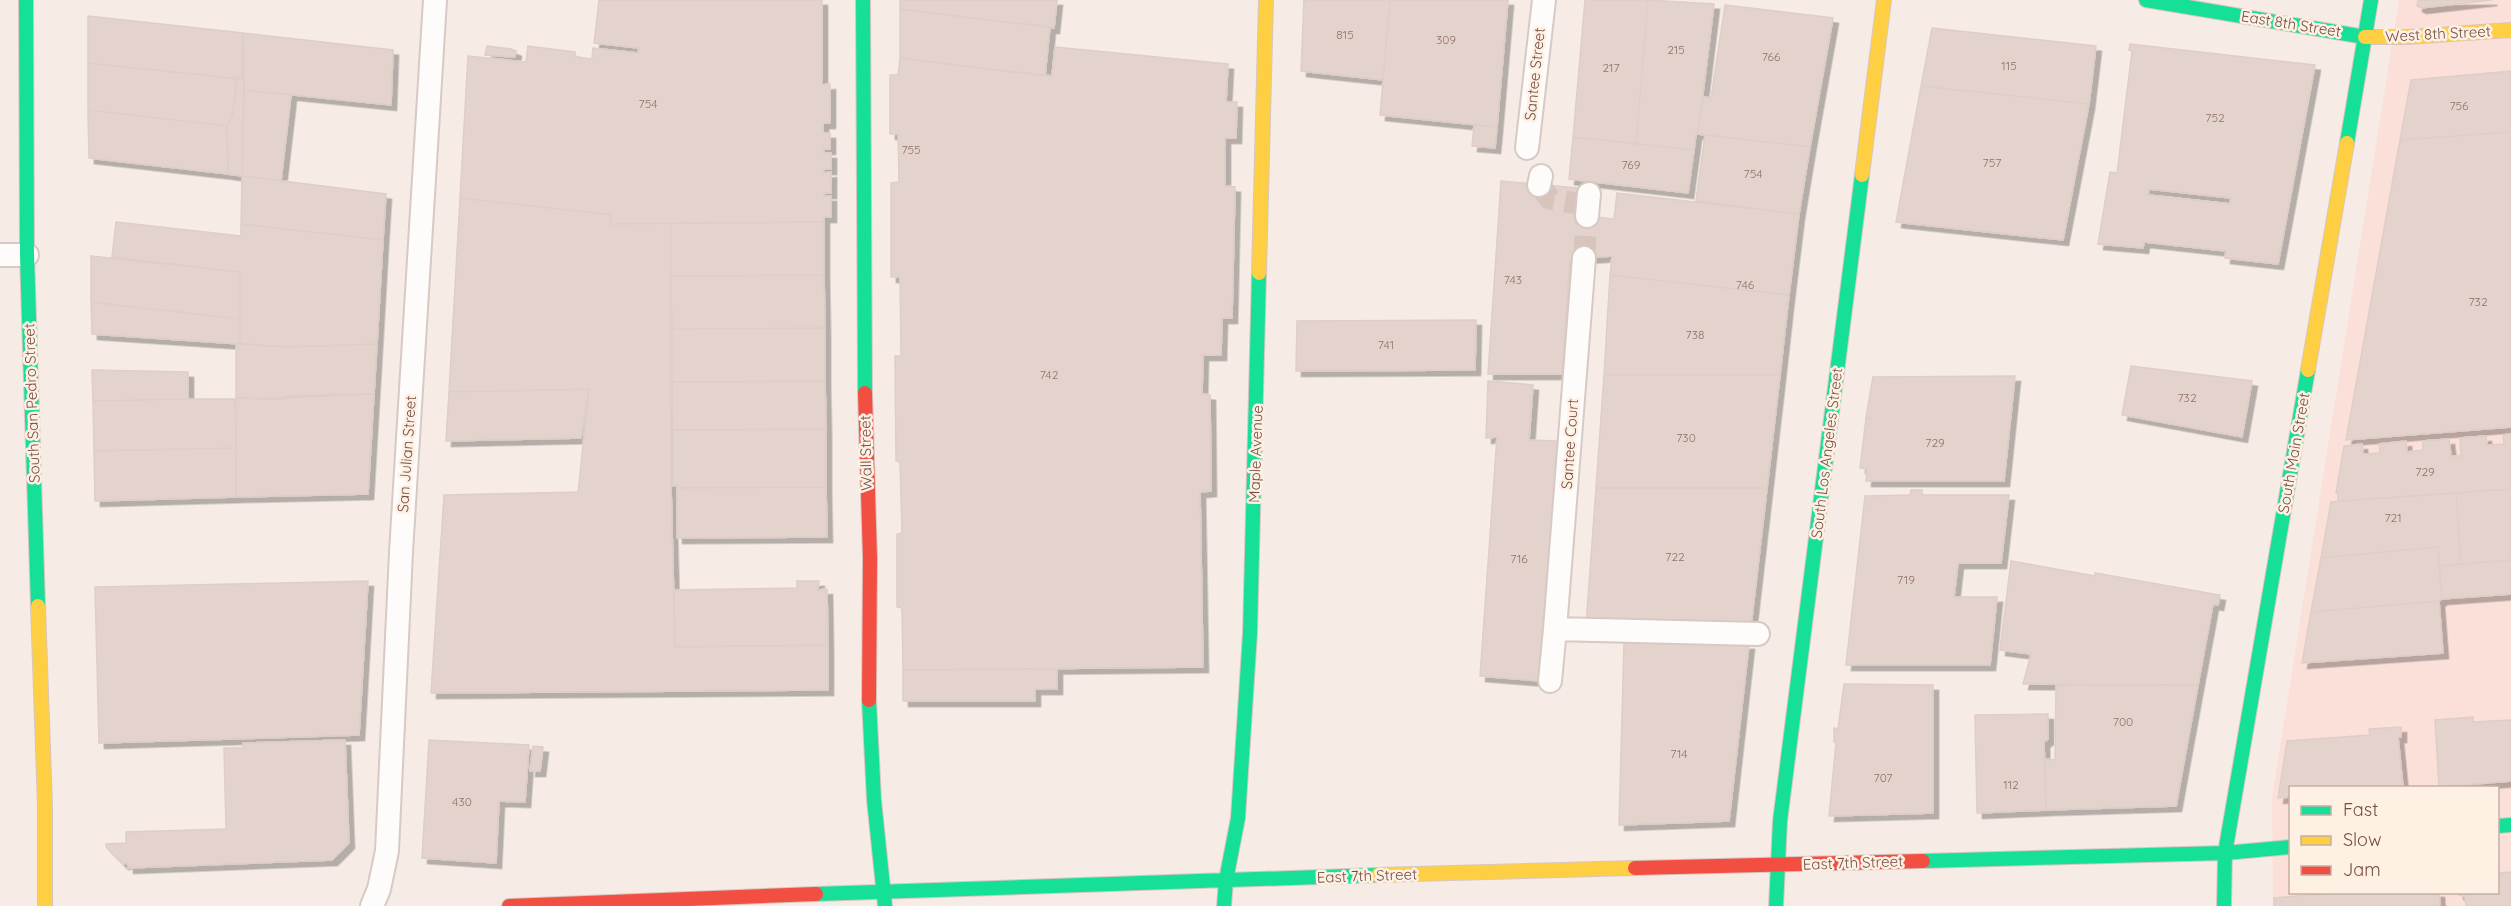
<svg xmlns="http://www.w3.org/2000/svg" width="2511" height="906" font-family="Quicksand,sans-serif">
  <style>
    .commercial { fill: #fbe0d9; fill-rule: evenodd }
    .building { fill: #e3d3cc; stroke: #dfcec7; stroke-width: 1.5; fill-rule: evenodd; filter: url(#shadow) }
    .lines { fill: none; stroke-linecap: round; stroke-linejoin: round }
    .street-tunnel { stroke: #d6c4bd; stroke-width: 22; stroke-dasharray: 22 11; stroke-linecap: butt }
    .street-casing { stroke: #d7c9c3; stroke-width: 26 }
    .fast-casing { stroke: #d6c7c1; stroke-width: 16 }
    .slow-casing { stroke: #d6c7c1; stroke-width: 16 }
    .jam-casing { stroke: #d6c7c1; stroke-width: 16 }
    .street { stroke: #fefcfb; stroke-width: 22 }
    .fast { stroke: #16e098; stroke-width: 14 }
    .slow { stroke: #ffcf43; stroke-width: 14 }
    .jam { stroke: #f24e42; stroke-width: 14 }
    .labels { text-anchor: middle; stroke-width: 5; stroke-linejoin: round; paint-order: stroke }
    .number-label { font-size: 12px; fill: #927268 }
    .street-label { font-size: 15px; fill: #744e44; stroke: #fff0e4 }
  </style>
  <defs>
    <filter id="shadow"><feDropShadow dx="5.5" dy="5.5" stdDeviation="0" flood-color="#0004"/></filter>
  </defs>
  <rect width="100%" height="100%" fill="#f6ece5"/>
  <path class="commercial" d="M2399,0H2511V906H2273L2272,797ZM2290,788H2498V892H2290Z"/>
  <path class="building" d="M599,0H822V85L830,84V123H823V133H830V149H824L823,153H831V169H824V173L831,172V193H824V196H831V217H824V222L610,224L611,215L460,198L468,56L526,62L528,46L575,52V57L592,59L593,48L638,53L639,48L594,43Z
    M900,0H1057L1054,28L900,9Z
    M1304,0H1390L1383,80L1301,71Z
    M1390,0H1508L1497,127L1380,115Z
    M1585,0H1648L1636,144L1573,137Z
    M1648,0L1714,4L1698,134H1696L1694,150L1636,144Z
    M2418,0H2492L2421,8L2417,6Z
    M1725,5L1833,18L1810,147L1698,134L1703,97L1711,98Z
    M900,9L1050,27L1045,76L900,58Z
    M88,16L243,33L242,79L88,63Z
    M1932,28L2096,46L2089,104L1921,86Z
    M243,33L393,50L391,105L244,90Z
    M2130,44L2315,65L2278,264L2225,258L2226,251L2144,242L2143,248L2098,244L2110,172L2117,173L2132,51L2129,50ZM2149,189L2231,198L2230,204L2148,195Z
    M487,46L511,49L516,51L515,57L485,55Z
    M1055,47L1228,64L1226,102H1237L1236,138H1225V186L1235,187L1232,318H1222L1221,355H1203L1202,394L1210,395L1211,491L1200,492L1203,667L903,670L902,608L897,607V534L902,533L900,462L896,461L895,356H901L900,277H891V183L899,182L898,134H890V75H898L900,58L1052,76Z
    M88,63L237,79L233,113L227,126L88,110Z
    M2511,71V132L2400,140L2411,80Z
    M237,77L244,79L242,176L228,174L227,126L233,113Z
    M1921,86L2089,104L2063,240L1896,222Z
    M244,90L291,95L281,181L242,176Z
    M88,110L227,126L228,174L89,158Z
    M1474,125L1497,127L1495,148L1472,146Z
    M2511,132V427L2346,440L2400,140Z
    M1705,135L1810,147L1799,214L1696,201Z
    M1573,137L1694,150L1688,193L1569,179Z
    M242,176L386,194L383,240L241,224Z
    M1501,181L1577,188L1573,214L1587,216L1614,219L1617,193L1799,214L1789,295L1610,275L1612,256L1570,259L1562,374H1488Z
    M460,198L611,215L610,224L671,223V486L675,647L828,645V690L431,693L444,495L578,492L589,389L449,392Z
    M116,222L241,236V224L383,240L377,344L285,347L240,344V272L112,257Z
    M824,222V275L671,276V223Z
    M91,256L240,272V319L91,302Z
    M824,275L825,328L672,329L671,276Z
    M1610,275L1789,295L1780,375H1604Z
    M91,302L240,319V344L92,334Z
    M1476,320L1475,370L1296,371L1297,321Z
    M825,328V381L672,382V329Z
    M236,343L285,347L377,344L374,394L250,399L249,397L236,398Z
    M2131,366L2252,381L2242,437L2122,415Z
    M92,370L188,372V399L93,401Z
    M1604,375H1780L1767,488H1596Z
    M2015,376L2004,481H1866L1867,469L1860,468L1866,418L1873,419L1866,417L1873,377Z
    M825,381L826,429L673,430L672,382Z
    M1488,381L1533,385L1529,440L1558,441L1540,681L1480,676L1497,437L1486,438Z
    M589,389L581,438L446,441L449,392Z
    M374,394L368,494L236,497V398L286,399L285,396Z
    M188,399H235L236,448L94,451L93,401Z
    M826,429V487L677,488V485L673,486V430Z
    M2511,434V489L2338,501V493H2336L2344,446L2362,444L2363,454L2380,453L2379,444L2406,441L2407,452L2423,450V441L2449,439L2451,456H2461L2460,438L2486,436L2487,445L2504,444L2503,435Z
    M236,448V497L95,501L94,451Z
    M826,487L827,537L677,538V488Z
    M1596,488H1767L1751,626L1586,625Z
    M2511,489V560L2461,564L2456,493Z
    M1911,490H1922V495H2009L2001,563H1958L1954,597H1997L1990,665H1846L1865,496L1910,495Z
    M2456,493L2461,564L2439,566L2438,547L2321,558L2331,502Z
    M2438,547L2442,599L2439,601L2311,612L2321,558Z
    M2511,560V594L2442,599L2439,566Z
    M2011,561L2095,576V573L2220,595L2218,605L2213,604L2198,685L2023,684L2031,654L2000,650Z
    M368,581L359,735L99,743L95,587Z
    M797,581H819L818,590L827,589L828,645L675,647L674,590L797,588Z
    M2439,601L2443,653L2302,663L2311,612Z
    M1624,643L1749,644L1729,821L1619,825Z
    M1057,669V689H1035V701H903V670Z
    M1844,684L1933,685V813L1829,816L1836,743L1834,742V728L1838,729Z
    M2056,685H2198L2176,806L2046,810L2045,759L2055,760Z
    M2048,714V739L2044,742L2046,810L1977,813L1975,715Z
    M2473,717V722L2511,720V781L2439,787L2435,720Z
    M2401,727V737H2398L2403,787L2290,788V797L2278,798L2287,741L2370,735L2369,729Z
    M345,740L349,843L332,860L128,868V863L123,864L106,847V844L126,843V832L226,829L224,748H243V743Z
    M429,740L529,745L525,802L499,801L496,863L422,858Z
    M533,746L543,747L540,771H530Z
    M2511,872V906H2466L2465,895H2459L2458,892H2498V873Z
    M2345,892H2439L2440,906H2274V898Z"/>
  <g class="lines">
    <path class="street-tunnel" d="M1539,185L1550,199L1575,203
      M1584,258L1587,216"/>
    <g class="street-casing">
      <path id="street" d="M1527,148L1544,0
        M1539,185L1541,176
        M1587,216L1589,194
        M0,255H27
        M1584,258L1555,629L1758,634
        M1550,681L1555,629
        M372,906L379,889L387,851L401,552L435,0"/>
    </g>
    <g class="fast-casing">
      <path id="fast" d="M26,0L27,255L38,606
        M863,0L865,393
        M2146,0L2365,37
        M2347,143L2371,0
        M869,700L874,800L885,906
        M2498,826L2511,825
        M1923,861L2225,853L2290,847
        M816,894L1378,875
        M1224,906L1226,880L1238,818L1250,633L1259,273
        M1776,906L1780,821L1862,175
        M2224,906L2225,853L2308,370"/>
    </g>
    <g class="slow-casing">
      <path id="slow" d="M2365,37H2407L2511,30
        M1862,175L1884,0
        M1259,273L1266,0
        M2308,370L2347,143
        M38,606L45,806V906
        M1378,875L1635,868"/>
    </g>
    <g class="jam-casing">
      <path id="jam" d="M865,393L870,558L869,700
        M1635,868L1923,861
        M509,906L816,894"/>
    </g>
    <use href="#street" class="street"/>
    <use href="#fast" class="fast"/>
    <use href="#slow" class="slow"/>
    <use href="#jam" class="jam"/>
  </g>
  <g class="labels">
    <g class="number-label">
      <text x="1345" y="39">815</text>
      <text x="1446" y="44">309</text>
      <text x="1676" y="54">215</text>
      <text x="1771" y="61">766</text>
      <text x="2009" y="70">115</text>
      <text x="1611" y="72">217</text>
      <text x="648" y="108">754</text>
      <text x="2459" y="110">756</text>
      <text x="2215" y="122">752</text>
      <text x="911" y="154">755</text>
      <text x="1992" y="167">757</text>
      <text x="1631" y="169">769</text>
      <text x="1753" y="178">754</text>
      <text x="1513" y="284">743</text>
      <text x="1745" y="289">746</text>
      <text x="2478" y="306">732</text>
      <text x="1695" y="339">738</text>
      <text x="1386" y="349">741</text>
      <text x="1049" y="379">742</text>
      <text x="2187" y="402">732</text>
      <text x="1686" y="442">730</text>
      <text x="1935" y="447">729</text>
      <text x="2425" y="476">729</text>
      <text x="2393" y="522">721</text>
      <text x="1675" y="561">722</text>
      <text x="1519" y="563">716</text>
      <text x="1906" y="584">719</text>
      <text x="2123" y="726">700</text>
      <text x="1679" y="758">714</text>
      <text x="1883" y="782">707</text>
      <text x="2011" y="789">112</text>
      <text x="462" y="806">430</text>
    </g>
    <g class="street-label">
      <text transform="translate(2291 24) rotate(9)" y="5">East 8th Street</text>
      <text transform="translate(2438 34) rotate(-3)" y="5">West 8th Street</text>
      <text transform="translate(1535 74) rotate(-84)" y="5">Santee Street</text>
      <text transform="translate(32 403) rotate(-92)" y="5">South San Pedro Street</text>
      <text transform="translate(1570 444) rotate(-86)" y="5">Santee Court</text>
      <text transform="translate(866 453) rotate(-91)" y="5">Wall Street</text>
      <text transform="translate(1827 453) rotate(-83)" y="5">South Los Angeles Street</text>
      <text transform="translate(2294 453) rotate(-80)" y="5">South Main Street</text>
      <text transform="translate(407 454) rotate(-86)" y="5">San Julian Street</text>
      <text transform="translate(1256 454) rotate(-88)" y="5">Maple Avenue</text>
      <text transform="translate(1853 863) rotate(-2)" y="5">East 7th Street</text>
      <text transform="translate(1367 876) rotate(-2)" y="5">East 7th Street</text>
    </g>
  </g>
  <rect x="2289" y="786" width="210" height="108" fill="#fff0e4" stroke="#c7afa4" stroke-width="1.5"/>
  <rect x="2301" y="806" width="30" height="9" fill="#16e098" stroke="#c7afa4" stroke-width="1.5"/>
  <text x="2343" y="816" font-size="18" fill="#744e44">Fast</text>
  <rect x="2301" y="836" width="30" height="9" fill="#ffcf43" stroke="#c7afa4" stroke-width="1.5"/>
  <text x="2343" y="846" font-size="18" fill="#744e44">Slow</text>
  <rect x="2301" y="866" width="30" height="9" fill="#f24e42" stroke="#c7afa4" stroke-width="1.5"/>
  <text x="2343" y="876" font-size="18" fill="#744e44">Jam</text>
</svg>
